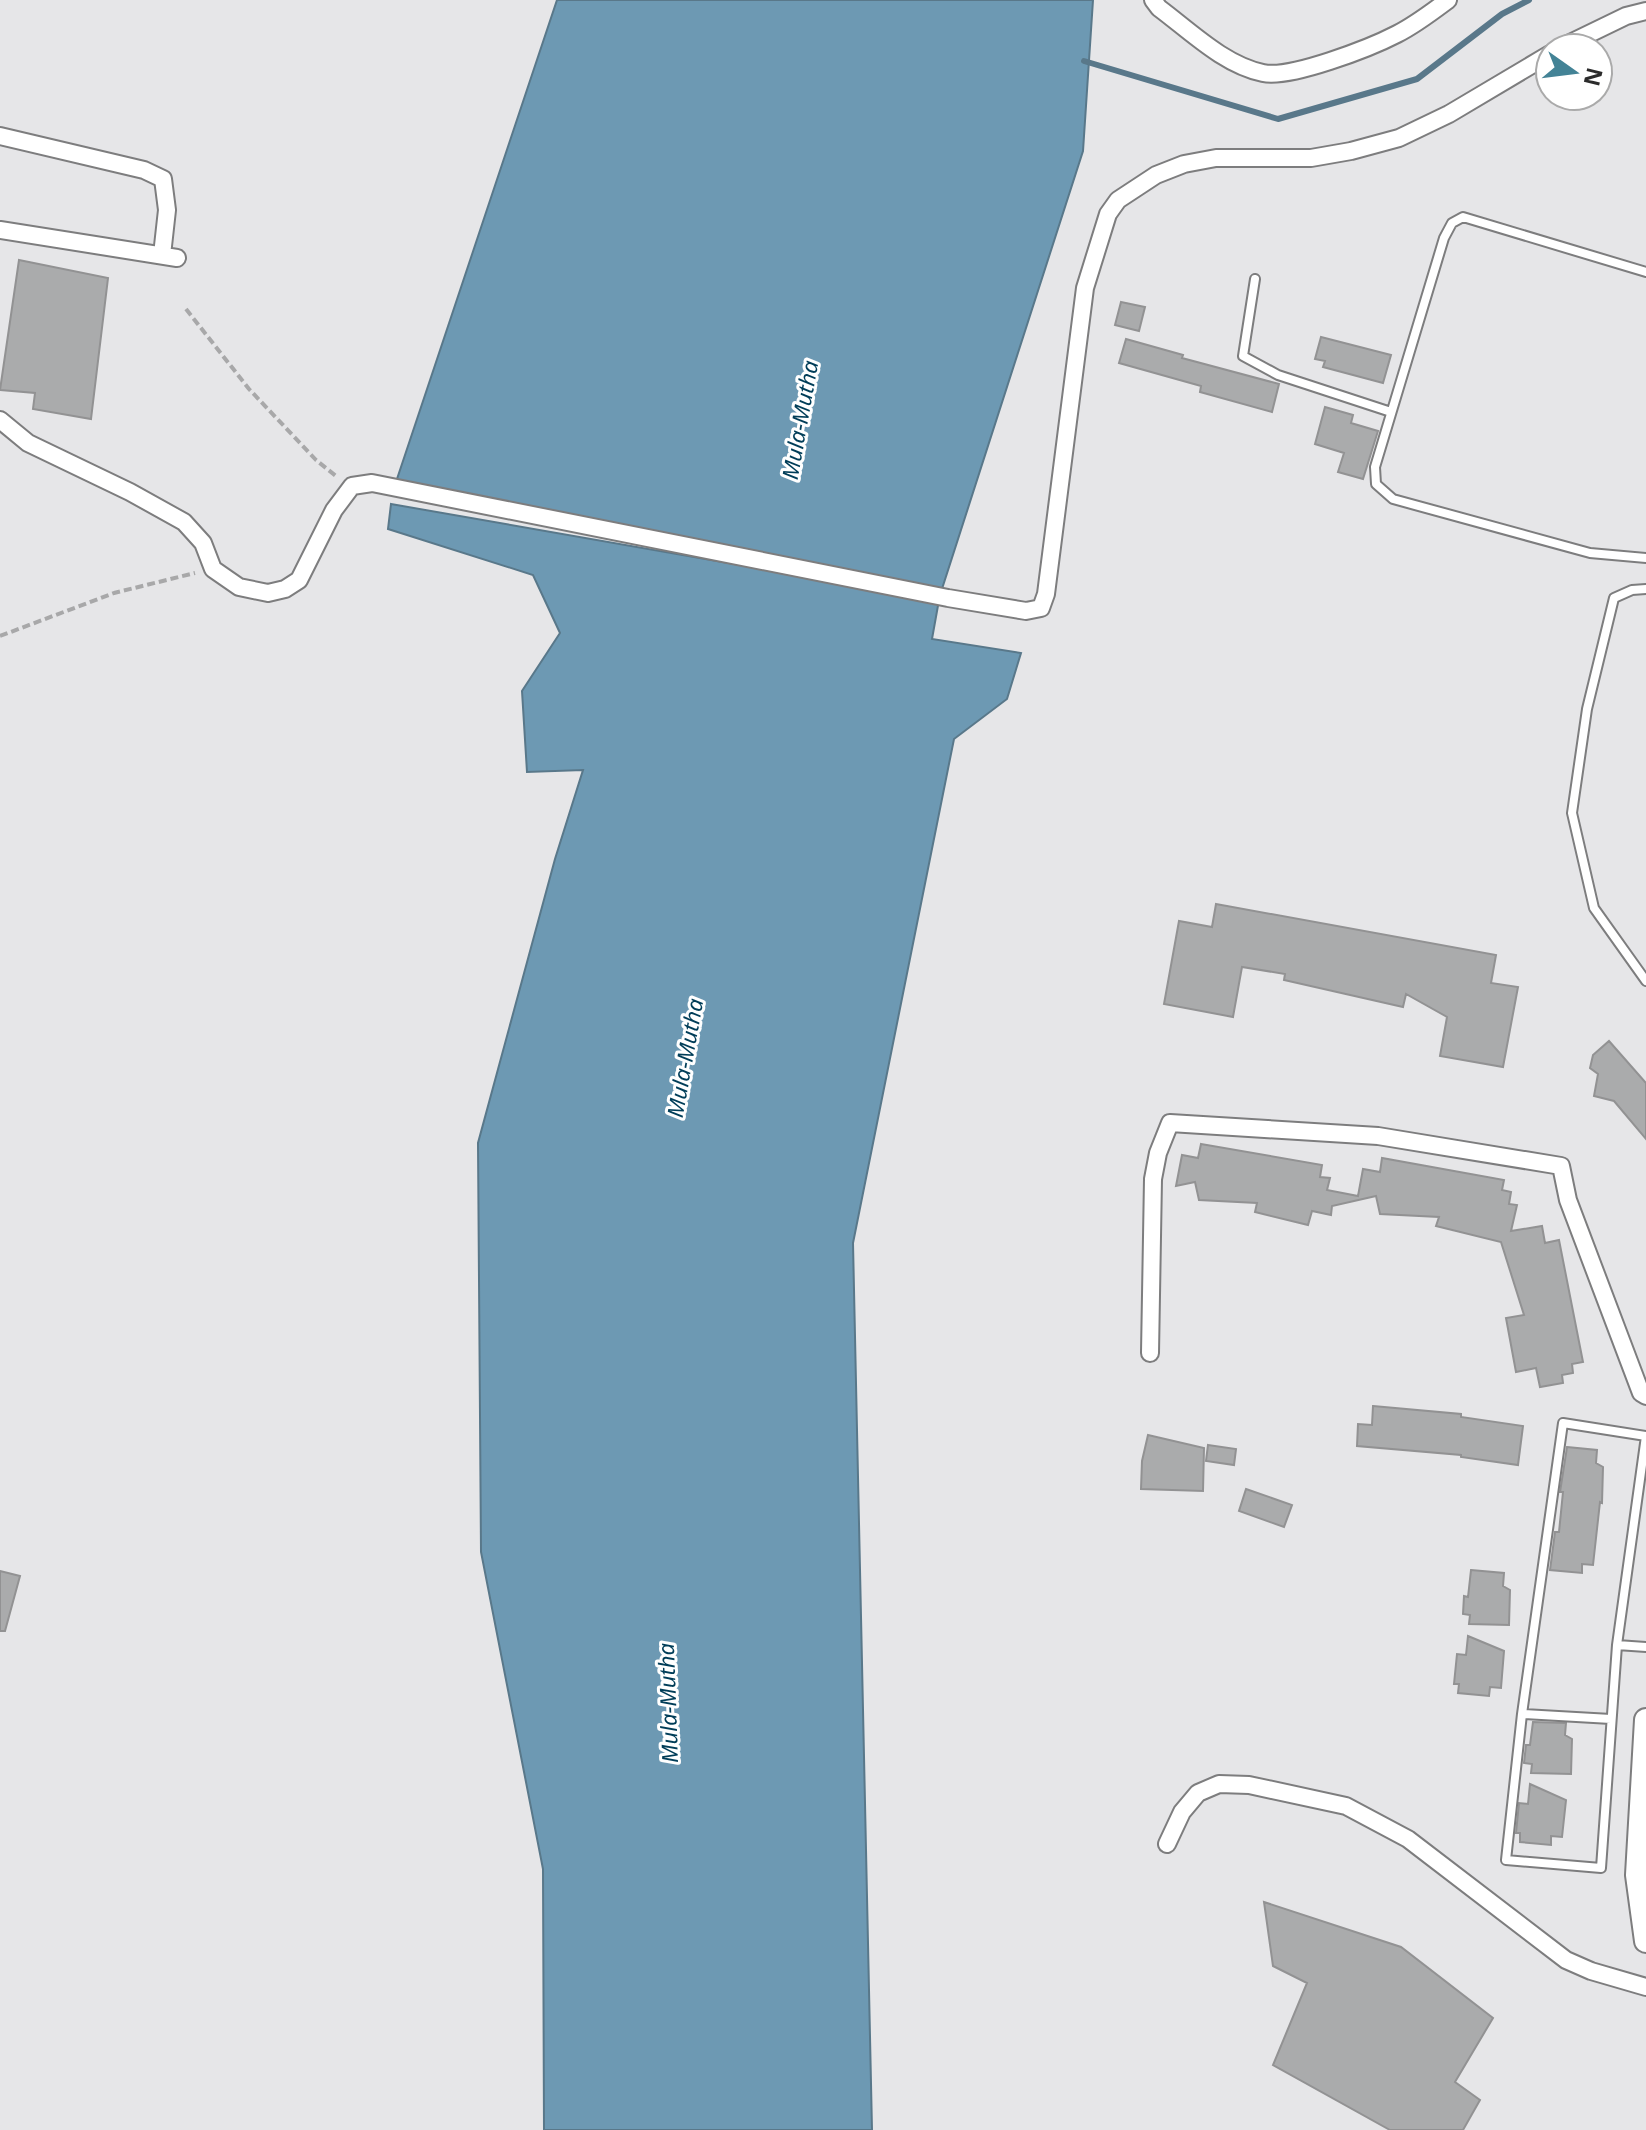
<svg xmlns="http://www.w3.org/2000/svg" width="1646" height="2130" font-family="'Noto Sans',sans-serif">
  <style>
    .water { fill: #6d99b3; stroke: #59788a; stroke-width: 2 }
    .lines { fill: none; stroke-linecap: round; stroke-linejoin: round }
    .stream { stroke: #59788a; stroke-width: 6 }
    .building { fill: #aaabac; stroke: #929293; stroke-width: 2 }
    .service-casing { stroke: #7d7d7e; stroke-width: 12 }
    .minor-casing { stroke: #7d7d7e; stroke-width: 20 }
    .secondary-casing { stroke: #7d7d7e; stroke-width: 26 }
    .path { stroke: #a8a8a9; stroke-width: 4; stroke-dasharray: 8 4; stroke-linecap: butt }
    .service { stroke: #fff; stroke-width: 8 }
    .minor { stroke: #fff; stroke-width: 16 }
    .secondary { stroke: #fff; stroke-width: 22 }
    .labels { text-anchor: middle; stroke-width: 6; stroke-linejoin: round; paint-order: stroke }
    .water-label { font-size: 22px; font-style: italic; fill: #003d58; stroke: #fff }
  </style>
  <rect width="100%" height="100%" fill="#e6e6e8"/>
  <path class="water" d="M557,0H1093L1083,151L940,595L394,488Z
    M391,504L939,600L932,639L1021,653L1007,699L954,739L853,1243L872,2130H544L543,1869L481,1552L478,1143L555,859L583,770L527,772L522,691L560,633L533,575L388,529Z"/>
  <g class="lines">
    <path class="stream" d="M1084,61L1278,119L1417,79L1502,14L1529,0"/>
  </g>
  <path class="building" d="M19,260L108,278L91,419L33,409L35,393L0,390Z
    M1121,302L1145,307L1139,331L1115,325Z
    M1321,337L1391,355L1383,383L1323,367L1325,361L1315,359Z
    M1126,339L1183,355L1182,358L1279,384L1272,412L1200,392L1201,386L1119,363Z
    M1325,407L1353,415L1351,423L1378,431L1363,479L1338,472L1344,453L1315,444Z
    M1216,904L1496,955L1491,983L1518,987L1503,1067L1440,1056L1447,1017L1406,994L1403,1007L1284,980L1285,974L1242,967L1233,1017L1164,1004L1179,921L1212,927Z
    M1609,1041L1646,1083V1139L1614,1101L1594,1096L1598,1074L1590,1068L1593,1055Z
    M1201,1144L1322,1165L1320,1177L1330,1178L1327,1190L1358,1196L1363,1169L1380,1172L1382,1158L1504,1180L1502,1190L1511,1192L1509,1204L1517,1205L1511,1231L1542,1226L1545,1243L1559,1240L1583,1362L1572,1364L1573,1373L1562,1375L1563,1383L1540,1387L1536,1368L1516,1372L1506,1318L1524,1315L1501,1242L1436,1226L1439,1217L1380,1214L1376,1196L1332,1206L1331,1215L1312,1211L1308,1225L1255,1212L1257,1203L1199,1200L1195,1182L1176,1186L1182,1155L1198,1158Z
    M1373,1406L1461,1414V1417L1523,1426L1518,1465L1461,1457V1455L1357,1446L1358,1424L1372,1425Z
    M1148,1435L1204,1448L1203,1491L1141,1489L1142,1461Z
    M1208,1445L1236,1449L1234,1465L1206,1461Z
    M1567,1447L1597,1450L1596,1463L1603,1467L1602,1503L1600,1502L1593,1565L1582,1564V1573L1550,1570L1555,1532H1559L1563,1492H1560Z
    M1246,1489L1292,1505L1284,1527L1239,1511Z
    M1471,1570L1504,1573L1503,1586L1510,1590L1509,1625L1469,1624L1470,1615L1463,1614L1464,1596L1468,1597Z
    M0,1571L20,1576L5,1631H0Z
    M1468,1636L1504,1651L1501,1688L1490,1687L1489,1696L1458,1693L1459,1684H1454L1457,1654L1466,1655Z
    M1533,1722L1566,1723L1565,1735L1572,1739L1571,1774L1531,1773L1532,1764L1524,1763L1526,1745H1530Z
    M1530,1784L1566,1800L1562,1837L1551,1836V1845L1520,1842V1833H1516L1519,1803L1528,1804Z
    M1264,1902L1401,1947L1493,2018L1455,2082L1480,2100L1463,2130H1390L1273,2065L1307,1983L1273,1966Z"/>
  <g class="lines">
    <g class="service-casing">
      <path id="service" d="M1646,272L1463,217L1452,223L1444,238L1375,467L1376,484L1393,499L1590,553L1646,558
        M1255,279L1243,356L1278,375L1391,412
        M1646,589L1632,590L1614,598L1587,709L1572,813L1594,908L1646,981
        M1563,1423L1646,1436L1617,1645L1601,1868L1506,1860L1522,1714Z
        M1617,1645L1646,1647
        M1522,1714L1611,1719"/>
    </g>
    <g class="minor-casing">
      <path id="minor" d="M1153,0L1159,8C1190,31 1224,65 1263,73C1290,79 1370,48 1397,34C1415,25 1432,12 1448,0
        M1560,48L1626,16L1646,11
        M0,136L144,170L163,179L167,210L162,255
        M0,230L177,258
        M0,420L28,443L130,492L184,522L203,543L213,569L239,587L268,593L285,589L299,580L334,510L352,486L372,483L948,598L1026,611L1041,608L1046,594L1085,288L1108,214L1118,200L1156,175L1184,164L1216,158H1311L1351,151L1399,138L1449,114L1550,54
        M1150,1353L1153,1179L1158,1153L1170,1123L1378,1136L1561,1166L1568,1200L1641,1393L1646,1396
        M1167,1844L1182,1812L1198,1793L1219,1784L1249,1785L1346,1806L1408,1839L1566,1960L1591,1971L1646,1987"/>
    </g>
    <g class="secondary-casing">
      <path id="secondary" d="M1646,1720L1637,1875L1646,1941"/>
    </g>
    <path class="path" d="M186,309L249,389L316,460L336,476
      M0,636L114,593L195,573"/>
    <use href="#service" class="service"/>
    <use href="#minor" class="minor"/>
    <use href="#secondary" class="secondary"/>
  </g>
  <g class="labels">
    <g class="water-label">
      <text transform="translate(800 420) rotate(-80)" y="8">Mula-Mutha</text>
      <text transform="translate(685 1058) rotate(-80)" y="8">Mula-Mutha</text>
      <text transform="translate(668 1703) rotate(-92)" y="8">Mula-Mutha</text>
    </g>
  </g>
  <g transform="translate(1574 72) rotate(104)"><circle r="38" fill="#ffffff" stroke="#aaaaaa" stroke-width="2"/>
  <path d="M0-6L14 30L0 20L-14 30Z" fill="#438396"/>
  <text y="-12" font-size="22" font-weight="bold" text-anchor="middle" fill="#2b2b2b">N</text>
  </g>
</svg>
